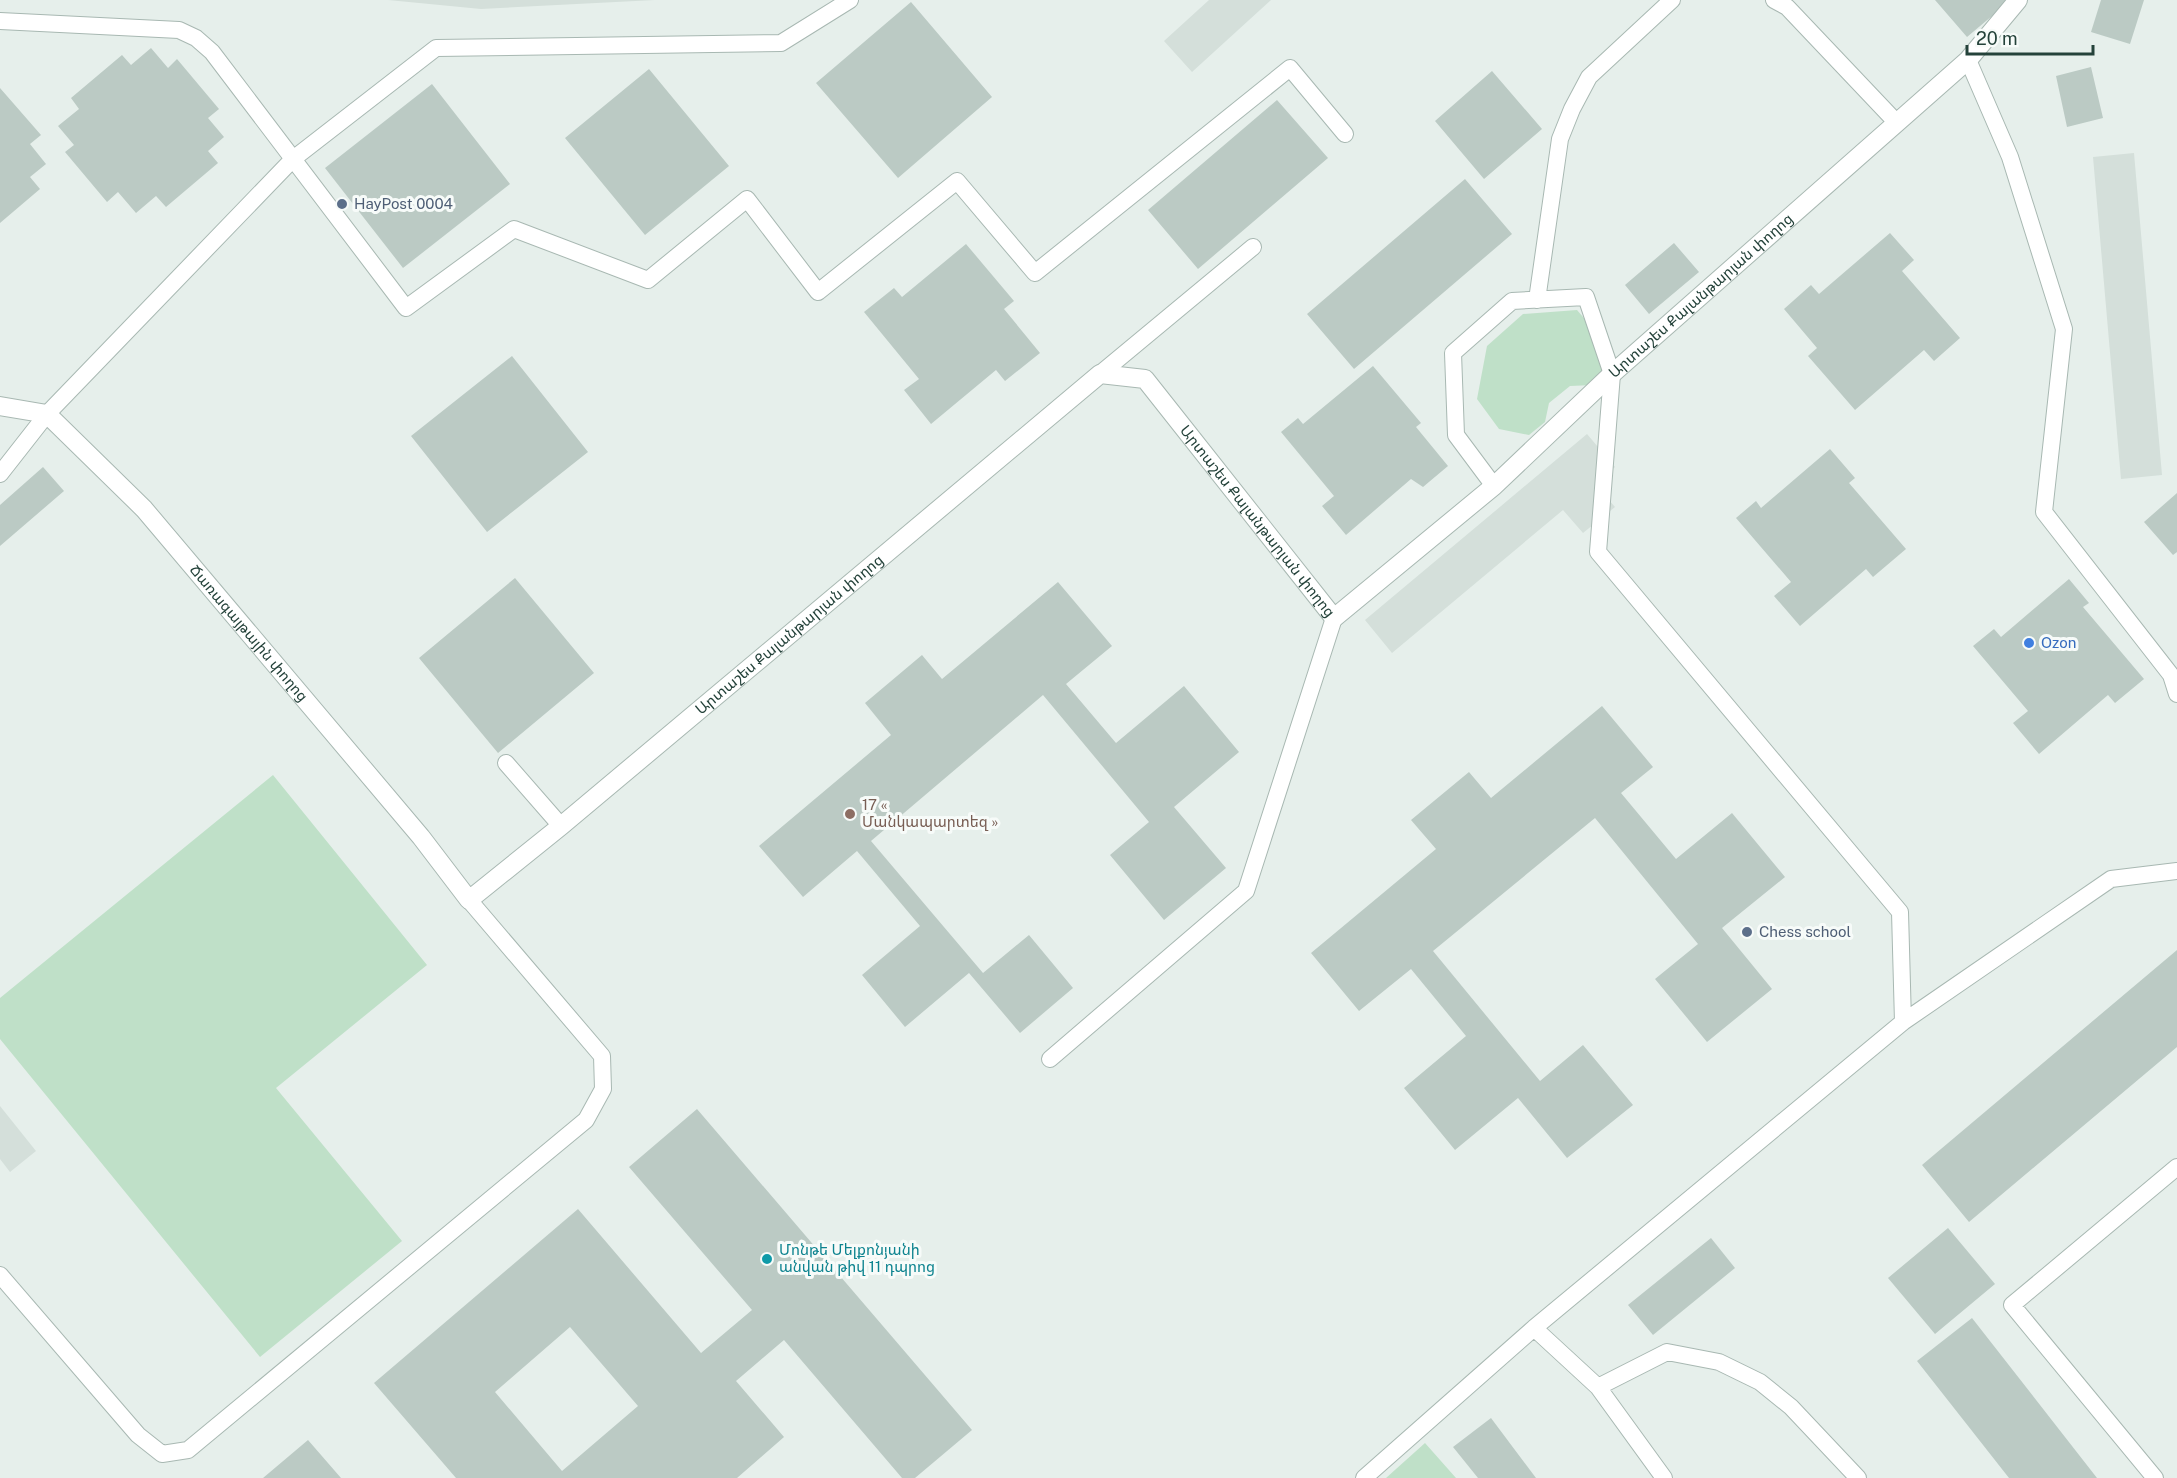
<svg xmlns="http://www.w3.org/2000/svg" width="2177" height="1478" font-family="'Public Sans','Noto Sans Armenian',sans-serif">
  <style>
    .built { fill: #d4dfda }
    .green { fill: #bfe0c8 }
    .building { fill: #bbcac4; fill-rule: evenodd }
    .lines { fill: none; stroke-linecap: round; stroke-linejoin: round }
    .service-casing { stroke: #a8b8b2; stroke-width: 18 }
    .minor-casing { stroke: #a8b8b2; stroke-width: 20 }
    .service { stroke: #fff; stroke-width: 16 }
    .minor { stroke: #fff; stroke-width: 18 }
    .service-dot { fill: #5c6f8a; stroke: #f7fbf9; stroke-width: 2 }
    .shop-dot { fill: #3f7fe0; stroke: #f7fbf9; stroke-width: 2 }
    .education-dot { fill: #8d6e63; stroke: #f7fbf9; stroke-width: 2 }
    .culture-dot { fill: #0f9aa8; stroke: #f7fbf9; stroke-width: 2 }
    .labels { text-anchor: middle; stroke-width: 6; stroke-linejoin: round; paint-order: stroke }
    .service-label { font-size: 15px; fill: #4e5e75; stroke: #f7fbf9; text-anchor: start }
    .street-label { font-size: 15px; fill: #24423a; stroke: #f7fbf9 }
    .shop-label { font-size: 15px; fill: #366cbe; stroke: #f7fbf9; text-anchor: start }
    .education-label { font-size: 15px; fill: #785e54; stroke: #f7fbf9; text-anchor: start }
    .culture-label { font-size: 15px; fill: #0d838f; stroke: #f7fbf9; text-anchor: start }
  </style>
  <rect width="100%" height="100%" fill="#e6efeb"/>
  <path class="built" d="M388,0H655L481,9Z
    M1209,0H1271L1192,72L1164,41Z
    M2134,153L2162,475L2121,479L2093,157Z
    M1587,434L1615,467L1595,484L1615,507L1583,533L1563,510L1392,653L1365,620Z
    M0,1106L36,1151L10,1172L0,1159Z"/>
  <path class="green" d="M1577,310L1601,338L1605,374L1593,385L1570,386L1549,403L1545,422L1529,435L1499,429L1477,399L1487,346L1523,314Z
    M273,775L427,965L276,1088L402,1241L260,1357L0,1039V998Z
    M1425,1443L1456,1478H1386Z"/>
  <path class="building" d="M1935,0H2011L1967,37Z
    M2101,0H2144L2130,44L2091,32Z
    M911,2L992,97L898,178L816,83Z
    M151,48L168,68L177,59L219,109L208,118L224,137L208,151L218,163L166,207L156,196L136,213L118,192L107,202L65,152L74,145L58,126L79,109L71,98L122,55L131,65Z
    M2091,67L2103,118L2067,127L2056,76Z
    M649,69L729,166L645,235L565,138Z
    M1492,71L1542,129L1484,179L1435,121Z
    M432,84L510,184L403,268L325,168Z
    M0,88L41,135L30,144L46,164L30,177L40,189L0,223Z
    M1277,100L1328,158L1198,269L1148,210Z
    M1465,179L1512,234L1354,369L1307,314Z
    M1890,233L1914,260L1902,271L1960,338L1934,361L1924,350L1855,410L1808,356L1817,348L1784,309L1811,285L1819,294Z
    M1674,243L1699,272L1649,314L1625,285Z
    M966,244L1014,301L1004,309L1040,353L1005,381L996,370L931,424L904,390L919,379L864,312L894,288L902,297Z
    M512,356L588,452L487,532L411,436Z
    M1373,366L1421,423L1416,427L1448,466L1423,487L1411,479L1346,535L1322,506L1334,496L1281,432L1298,418L1303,424Z
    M1830,449L1855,478L1849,483L1906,549L1873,577L1866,569L1800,626L1774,596L1791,582L1736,518L1756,501L1761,508Z
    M43,467L64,491L0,546V505Z
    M2177,493V552L2173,555L2144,522Z
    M515,578L594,673L498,753L419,658Z
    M2069,579L2089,603L2083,607L2144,679L2115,703L2108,695L2039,754L2013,723L2028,711L1973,646L1994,629L2001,637Z
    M1058,582L1112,646L1066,684L1116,743L1184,686L1239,752L1174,807L1226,868L1164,920L1110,855L1149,822L1043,695L871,841L983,973L1029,935L1073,988L1020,1033L969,973L905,1027L862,975L920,926L857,851L803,897L759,846L891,735L865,703L922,655L942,679Z
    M1602,706L1653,767L1621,793L1676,859L1732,813L1785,877L1722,928L1772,989L1707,1042L1655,979L1698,944L1595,818L1433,951L1540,1081L1583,1045L1633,1105L1567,1158L1518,1098L1455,1150L1404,1088L1466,1036L1411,969L1359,1011L1311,953L1436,849L1411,820L1469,772L1491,798Z
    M2177,950V1047L1969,1222L1922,1165Z
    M697,1109L972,1430L915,1478H902L784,1340L736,1381L784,1437L737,1478H456L374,1383L578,1209L701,1353L752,1310L629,1167ZM570,1327L638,1406L562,1471L495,1392Z
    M1948,1228L1995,1284L1935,1334L1888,1278Z
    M1711,1238L1735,1268L1653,1335L1628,1305Z
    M1972,1318L2097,1478H2009L1917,1361Z
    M1491,1418L1536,1478H1478L1453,1447Z
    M308,1440L341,1478H263Z"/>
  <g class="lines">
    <g class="service-casing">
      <path id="service" d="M1774,0L1787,7L1897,123
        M0,21L179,30L196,38L212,52L406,308L514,229L648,280L747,199L818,292L957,181L1035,273L1290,68L1345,134
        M1968,60L2010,157L2064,329L2044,512L2171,675L2177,694
        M1537,300L1560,139L1572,109L1589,77L1672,0
        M1100,374L1253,247
        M0,474L47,414L293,159L436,48L781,43L850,0
        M506,763L561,826
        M1903,1022L2111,879L2177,871
        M1050,1059L1246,891L1334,618
        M0,1275L138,1435L162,1454L188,1450L586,1120L603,1089L602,1056L469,900
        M1534,1328L1598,1387L1664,1478
        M1598,1387L1667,1352L1719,1362L1760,1382L1791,1407L1858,1478
        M1364,1478L1534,1328L1903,1022L1900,912L1598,552L1612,374L1586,297L1512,301L1453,353L1456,435L1494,486
        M2155,1478L2012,1305L2177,1167"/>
    </g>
    <g class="minor-casing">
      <g id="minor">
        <path id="s1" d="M0,406L47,414L144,509L421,837L469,900L561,826L1100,374L1145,379L1334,618L1494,486L1612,374L1968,60L2018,0"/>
      </g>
    </g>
    <use href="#service" class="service"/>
    <use href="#minor" class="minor"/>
  </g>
  <g class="service-dot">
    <circle cx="342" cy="204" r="6"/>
    <circle cx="1747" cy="932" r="6"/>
  </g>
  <circle class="shop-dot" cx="2029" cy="643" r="6"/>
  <circle class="education-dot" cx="850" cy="814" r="6"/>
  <circle class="culture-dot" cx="767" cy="1259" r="6"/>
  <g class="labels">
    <g class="service-label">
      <text x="354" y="209">HayPost 0004</text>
      <text x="1759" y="937">Chess school</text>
    </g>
    <g class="street-label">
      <text dy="5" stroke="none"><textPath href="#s1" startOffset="2352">Արտաշես Քալանթարյան փողոց</textPath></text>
      <text dy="5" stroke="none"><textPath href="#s1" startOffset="1740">Արտաշես Քալանթարյան փողոց</textPath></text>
      <text dy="5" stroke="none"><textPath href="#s1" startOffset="346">Ճառագայթային փողոց</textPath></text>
      <text dy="5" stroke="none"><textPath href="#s1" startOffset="1108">Արտաշես Քալանթարյան փողոց</textPath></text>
    </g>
    <g class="shop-label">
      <text x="2041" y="648">Ozon</text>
    </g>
    <g class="education-label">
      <text x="862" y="810">17 «<tspan x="862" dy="17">Մանկապարտեզ »</tspan></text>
    </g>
    <g class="culture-label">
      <text x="779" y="1255">Մոնթե Մելքոնյանի<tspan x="779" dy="17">անվան թիվ 11 դպրոց</tspan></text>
    </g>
  </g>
  <path d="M1967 45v9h126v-9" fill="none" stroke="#24423a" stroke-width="3"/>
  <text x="1976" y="45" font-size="18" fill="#24423a" stroke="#f7fbf9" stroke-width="4.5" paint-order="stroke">20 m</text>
</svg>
